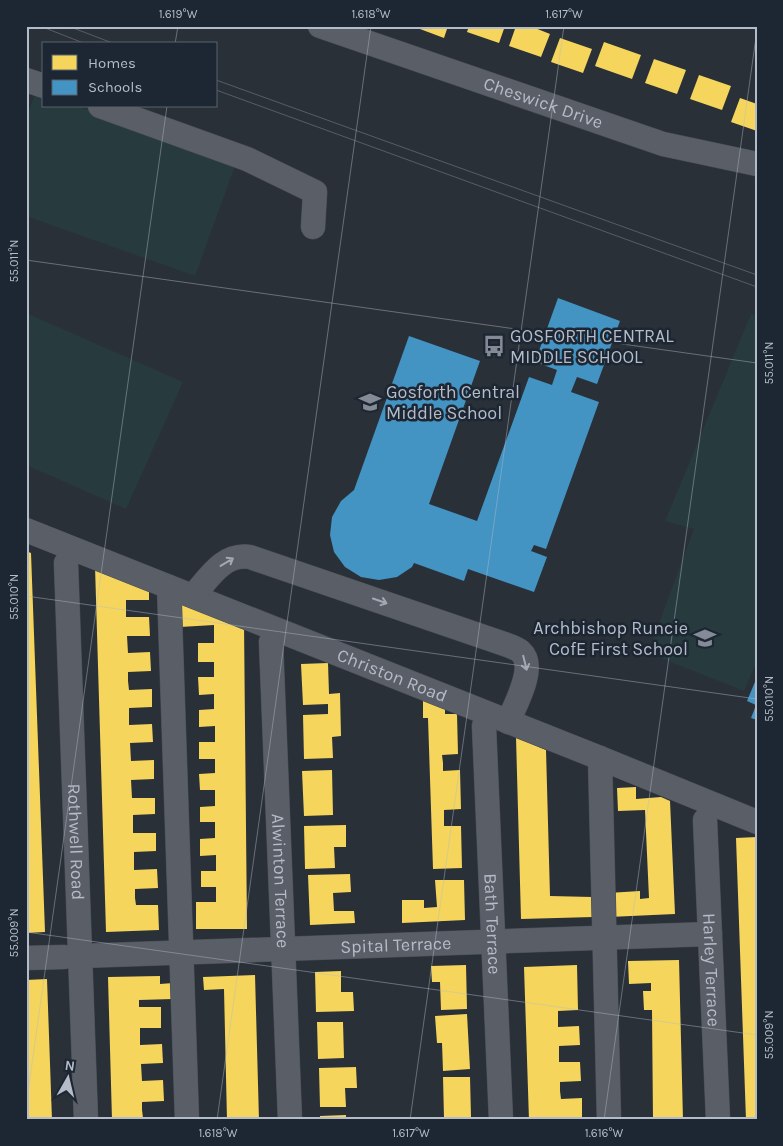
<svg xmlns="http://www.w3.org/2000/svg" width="783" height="1146" font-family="Karla,sans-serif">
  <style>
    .green { fill: #273a3e }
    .homes { fill: #f6d55c }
    .schools { fill: #4393c3 }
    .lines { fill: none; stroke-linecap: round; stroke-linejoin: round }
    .minor-casing { stroke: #484c53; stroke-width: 25 }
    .minor { stroke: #5a5e66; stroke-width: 24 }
    .tram { stroke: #595d64; stroke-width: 1 }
    .oneway { stroke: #a2a9b5 }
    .ticks { fill: none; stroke: #b4bcc9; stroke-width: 1; stroke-opacity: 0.45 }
    .labels { text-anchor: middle; stroke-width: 5; stroke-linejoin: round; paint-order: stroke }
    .street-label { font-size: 18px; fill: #b4bcc9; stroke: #1d2633 }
    .poi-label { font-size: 18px; fill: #b4bcc9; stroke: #1d2633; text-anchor: start }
    .neatline { fill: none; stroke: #b4bcc9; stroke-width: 2 }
    .ticks-label { font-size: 12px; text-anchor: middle; fill: #b4bcc9 }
  </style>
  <rect width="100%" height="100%" fill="#2a3038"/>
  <path class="green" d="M36,91L44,94V106H78L236,163L195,276L26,216V119Z
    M26,313L183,382L126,509L26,465Z
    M751,314L757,316V661L744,691L648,653L694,529L665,521Z"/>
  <path class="homes" d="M412,26H448L444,38Z
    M469,26H505L499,43L467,32Z
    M516,26H530L550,34L541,57L509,46Z
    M560,38L592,49L583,73L551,62Z
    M604,42L641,55L632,79L595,66Z
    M654,59L686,70L677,94L645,83Z
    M699,75L731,86L722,110L690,99Z
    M740,98L757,104V131L731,122Z
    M26,551L31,553L45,932L26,933Z
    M95,566L149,584V600H126V617H149L150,636H127L128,653L150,652L151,671L128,672V681L129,690L152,689V707L129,708V725L152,724L153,742L130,743L131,761L154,760V779L131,780L132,798H155V814L133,815V833H156V851L134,852V870L157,869L158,888L135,889V898L136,905H158L159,930L106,932Z
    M179,597L244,623L247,929H196V902H216V887H201V871H216V855L200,856V839L215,838V822H200V807L215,806V790H200L199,774L215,773V759H199V742H215V726L199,727V710L214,709V694L199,695L198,677H214V662H198V643H214V625L180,627Z
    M328,663L329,694L340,693L341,736L332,737L333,758L304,759L303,715L328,714V704L303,705L301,664Z
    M423,699L445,708V714H457L458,754L442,755L443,763V771L460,770L461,809L444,810V826H461L462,868L433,869L428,718H423Z
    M516,737L546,750L550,896L592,897L593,917L521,919Z
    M332,770L333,815L304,816L302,771Z
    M636,787V799L661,797L670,801L675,914L609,917L608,893L640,891V899L649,898L645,810L618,811L617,788Z
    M346,825V847H334L335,868L305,869L304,826Z
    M757,837V1120H746L736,838Z
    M350,874L351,892L333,893L334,911H354L355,923L310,925L308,875Z
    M435,880H464L465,920L402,923V900H424V908L437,907Z
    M679,960L683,1120H653L652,1010H644L643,991H651V983L629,984L628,961Z
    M466,965L467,1009L441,1010L440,982H432L431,966Z
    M577,965L578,1010L558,1011V1027L579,1026L580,1045L559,1046V1062H580L581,1081L560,1082V1091L561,1099L582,1098V1118L529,1120L524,967Z
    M341,971V992H353L354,1011L316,1012L315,972Z
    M255,975L259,1120H227L224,989L204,990L203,977Z
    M160,976V984L173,983V999L139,1000V1007H161V1028H140V1045L162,1044L163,1063L141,1064L142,1081L163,1080L164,1101L142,1102V1110L143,1118L164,1117V1120H112L108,977Z
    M47,979L52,1120H26V980Z
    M467,1014L470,1069L443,1071L442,1043H437L435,1016Z
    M317,1022H343L344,1058L318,1059Z
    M356,1067L357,1088H345L346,1107H320L319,1068Z
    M443,1077H470L471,1117L444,1118Z
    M346,1115V1120H320V1116Z"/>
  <path class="schools" d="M558,298L620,321L597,384L577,377L571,392L599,402L546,549L534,545L531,551L547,557L534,592L468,569L464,581L414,563L412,567L397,577L379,580L361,577L345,567L334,552L330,535L332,517L341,501L354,490L409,336L480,361L429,504L477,521L529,377L552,385L557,370L535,362Z
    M757,677V720L751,718L756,705L747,701Z"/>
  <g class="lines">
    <g class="minor-casing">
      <g id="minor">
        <path id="s1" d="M320,26L663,144L757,164"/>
        <path d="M26,80L44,86"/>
        <path d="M100,106L247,159L315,192L313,227"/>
        <path id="s2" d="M26,530L600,758L757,822"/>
        <path id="s3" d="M66,563L86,1120"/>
        <path d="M169,587L187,1120"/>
        <path d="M193,596C209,578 223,553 250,557L510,646C514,648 518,649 521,652C537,667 515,705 508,722"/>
        <path id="s4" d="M271,642L290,1120"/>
        <path id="s5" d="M484,726L501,1120"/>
        <path d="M600,758L609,1120"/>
        <path id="s6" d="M705,820L718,1120"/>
        <path id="s7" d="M81,956L710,934"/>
        <path d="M26,958L64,957"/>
      </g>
    </g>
    <use href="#minor" class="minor"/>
    <path class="tram" d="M40,26L86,44
      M68,26L115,44
      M216,80L757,275
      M216,90L757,287"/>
  </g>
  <defs><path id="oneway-shaft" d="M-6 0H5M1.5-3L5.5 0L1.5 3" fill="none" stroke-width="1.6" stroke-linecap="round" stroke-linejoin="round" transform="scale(1.25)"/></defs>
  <g class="oneway">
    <use href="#oneway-shaft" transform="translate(227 562) rotate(-31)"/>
    <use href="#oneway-shaft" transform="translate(380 601) rotate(19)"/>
    <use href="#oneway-shaft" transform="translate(525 663) rotate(76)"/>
  </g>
  <path class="ticks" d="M752,26L757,27M175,44L178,26M26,260L757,363M26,596L757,699M26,932L757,1035M26,1106L167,106M217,1120L371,26M410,1120L564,26M604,1120L757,30"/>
  <defs>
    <g id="bus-bare" transform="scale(1.725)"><path d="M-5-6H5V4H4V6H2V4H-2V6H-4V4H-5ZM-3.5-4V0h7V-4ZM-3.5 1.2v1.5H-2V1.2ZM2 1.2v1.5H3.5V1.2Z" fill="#848b96" stroke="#1d2633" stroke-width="2.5" paint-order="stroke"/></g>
    <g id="school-bare" transform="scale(1.725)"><path d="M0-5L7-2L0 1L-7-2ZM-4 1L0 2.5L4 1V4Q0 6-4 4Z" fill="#848b96" stroke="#1d2633" stroke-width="2.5" paint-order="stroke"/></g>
  </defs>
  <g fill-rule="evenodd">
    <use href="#bus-bare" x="494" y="346"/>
    <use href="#school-bare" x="370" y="402"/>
    <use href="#school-bare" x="705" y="638"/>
  </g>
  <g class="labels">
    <g class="street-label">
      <text dy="6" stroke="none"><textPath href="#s1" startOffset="236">Cheswick Drive</textPath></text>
      <text dy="6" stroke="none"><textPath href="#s2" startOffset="394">Christon Road</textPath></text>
      <text dy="6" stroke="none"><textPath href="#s3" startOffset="279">Rothwell Road</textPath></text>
      <text dy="6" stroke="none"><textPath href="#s4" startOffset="239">Alwinton Terrace</textPath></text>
      <text dy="6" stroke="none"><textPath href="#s5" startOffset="198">Bath Terrace</textPath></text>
      <text dy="6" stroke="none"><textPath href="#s7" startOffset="315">Spital Terrace</textPath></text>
      <text dy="6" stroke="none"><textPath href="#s6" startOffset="150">Harley Terrace</textPath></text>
    </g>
    <g class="poi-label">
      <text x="510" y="342">GOSFORTH CENTRAL<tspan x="510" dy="21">MIDDLE SCHOOL</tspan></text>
      <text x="386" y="398">Gosforth Central<tspan x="386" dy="21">Middle School</tspan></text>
      <text x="688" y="634" text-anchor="end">Archbishop Runcie<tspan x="688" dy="21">CofE First School</tspan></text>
    </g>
  </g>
  <rect width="783" height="1146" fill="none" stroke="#1d2633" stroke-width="55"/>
  <rect x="42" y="42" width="175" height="65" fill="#1d2633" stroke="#59626f"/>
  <rect x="52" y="55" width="25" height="15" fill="#f6d55c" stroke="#59626f"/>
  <text x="88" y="68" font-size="15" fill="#b4bcc9">Homes</text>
  <rect x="52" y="80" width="25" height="15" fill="#4393c3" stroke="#59626f"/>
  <text x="88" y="92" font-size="15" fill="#b4bcc9">Schools</text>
  <g transform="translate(68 1078) rotate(8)" stroke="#1d2633" stroke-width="4" paint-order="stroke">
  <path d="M0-4L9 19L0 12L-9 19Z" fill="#b4bcc9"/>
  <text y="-8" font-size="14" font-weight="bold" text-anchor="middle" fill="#b4bcc9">N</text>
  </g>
  <rect x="28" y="28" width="728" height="1090" class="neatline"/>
  <g class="ticks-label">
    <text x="178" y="18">1.619°W</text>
    <text x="371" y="18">1.618°W</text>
    <text x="564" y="18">1.617°W</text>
    <text transform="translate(14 261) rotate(-90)" y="4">55.011°N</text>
    <text transform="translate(769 363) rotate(-90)" y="4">55.011°N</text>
    <text transform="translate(14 597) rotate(-90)" y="4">55.010°N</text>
    <text transform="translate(769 699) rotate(-90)" y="4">55.010°N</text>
    <text transform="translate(14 933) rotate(-90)" y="4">55.009°N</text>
    <text transform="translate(769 1035) rotate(-90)" y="4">55.009°N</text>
    <text x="218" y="1137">1.618°W</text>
    <text x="411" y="1137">1.617°W</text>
    <text x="604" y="1137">1.616°W</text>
  </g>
</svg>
